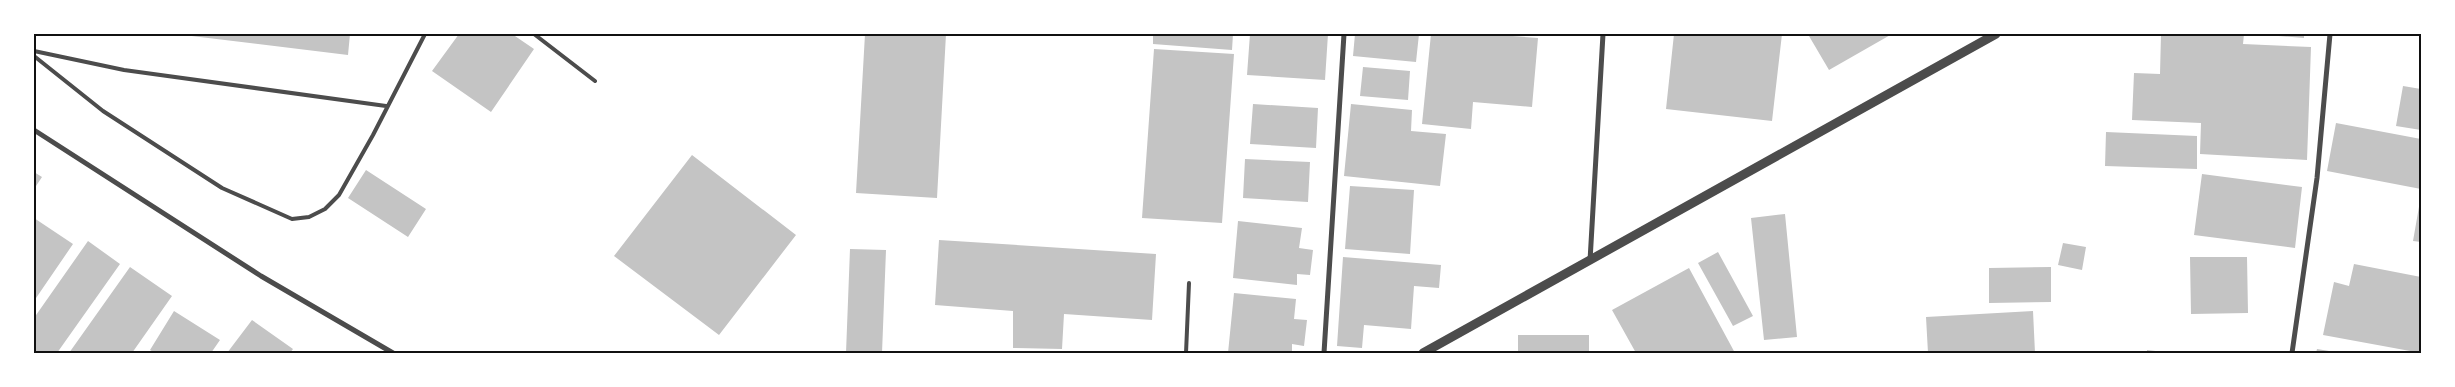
<svg xmlns="http://www.w3.org/2000/svg" width="2455" height="387" font-family="Montserrat,sans-serif">
  <style>
    .building { fill: #c4c4c4 }
    .lines { fill: none; stroke-linecap: round; stroke-linejoin: round }
    .service { stroke: #4c4c4c; stroke-width: 4 }
    .minor { stroke: #4c4c4c; stroke-width: 5 }
    .tertiary { stroke: #4c4c4c; stroke-width: 9 }
    .neatline { fill: none; stroke: #111; stroke-width: 2 }
  </style>
  <rect width="100%" height="100%" fill="#fff"/>
  <path class="building" d="M175,34H350L348,55Z
    M459,34H512L534,49L491,112L432,71Z
    M865,34H946L937,198L856,193Z
    M1153,34H1233L1232,50L1153,44Z
    M1250,34H1328L1325,80L1247,75Z
    M1355,34H1419L1416,62L1353,56Z
    M1431,34H1486L1538,38L1532,107L1473,102L1471,129L1422,124Z
    M1674,34H1782L1772,121L1666,109Z
    M1813,34H1892L1829,70L1809,36Z
    M2161,34H2244L2243,44L2311,47L2307,160L2200,154L2201,123L2132,120L2134,73L2160,74Z
    M2266,34H2304V38L2266,35Z
    M1154,49L1234,54L1222,223L1142,218Z
    M1363,67L1410,71L1408,100L1360,96Z
    M2403,86L2421,89V130L2396,126Z
    M1253,104L1318,108L1316,148L1250,144Z
    M1351,104L1412,110L1411,131L1446,134L1440,186L1344,176Z
    M2336,123L2421,139V189L2327,171Z
    M2106,132L2197,136V169L2105,166Z
    M692,155L796,235L719,335L614,256Z
    M1245,159L1310,162L1308,202L1243,198Z
    M366,170L426,209L408,237L348,198Z
    M34,172L42,177L34,189Z
    M2202,174L2302,187L2295,248L2194,235Z
    M1350,186L1414,190L1410,254L1345,249Z
    M2420,201H2421V242L2413,241Z
    M1785,214L1797,337L1764,340L1751,218Z
    M34,218L73,244L34,301Z
    M1238,221L1302,228L1299,248L1313,250L1310,275L1297,274V285L1233,278Z
    M939,240L1156,254L1152,320L1064,314L1062,349L1013,348V311L935,305Z
    M88,241L120,264L57,353H34V318Z
    M2063,243L2086,247L2082,270L2058,265Z
    M850,249L886,250L882,353H846Z
    M1718,252L1753,316L1733,326L1698,263Z
    M1343,257L1441,265L1439,288L1414,286L1411,329L1364,325L1362,348L1337,346Z
    M2190,257H2247L2248,313L2191,314Z
    M2354,264L2421,277V353L2323,335L2334,282L2349,286Z
    M130,267L172,296L132,353H69Z
    M2051,267V302L1989,303V268Z
    M1689,268L1735,353H1636L1612,310Z
    M1234,293L1296,299L1294,319L1307,320L1304,346L1292,344V353H1228Z
    M174,311L220,340L211,353H155L150,350Z
    M2033,311L2035,353H1928L1926,317Z
    M252,320L293,349L290,353H227Z
    M1518,335H1589V353H1518Z
    M2317,349L2335,352V353H2316Z
    M2147,350L2164,352V353H2147Z"/>
  <g class="lines">
    <path class="service" d="M534,34L595,81
      M34,51L124,70L386,106
      M34,56L103,111L222,188L292,219L309,217L325,209L339,195L373,135L425,34
      M1186,353L1189,283"/>
    <path class="minor" d="M34,130L261,276L393,353
      M1590,261L1603,34
      M1324,353L1344,34
      M2292,353L2317,178L2330,34"/>
    <path class="tertiary" d="M1423,353L1996,34"/>
  </g>
  <rect width="2455" height="387" fill="none" stroke="#ffffff" stroke-width="70"/>
  <rect x="35" y="35" width="2385" height="317" class="neatline"/>
</svg>
